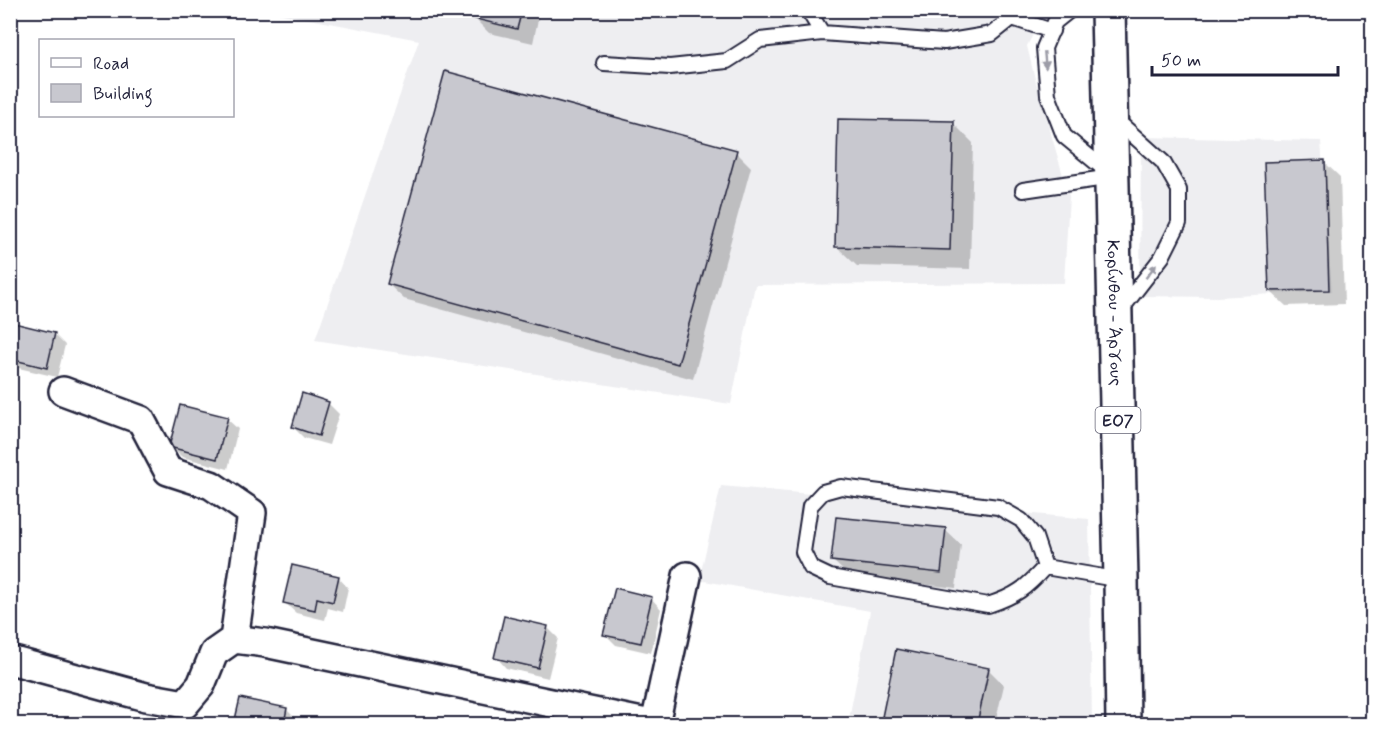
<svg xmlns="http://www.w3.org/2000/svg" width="1383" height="735" font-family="Mynerve,sans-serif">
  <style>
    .built { fill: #eeeef1 }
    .shadow { fill: #0003 }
    .building { fill: #c8c8cf; stroke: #22223b; stroke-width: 1.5 }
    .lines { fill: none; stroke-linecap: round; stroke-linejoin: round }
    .service-casing { stroke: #22223b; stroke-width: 18 }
    .minor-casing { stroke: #22223b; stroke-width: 32 }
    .primary-casing { stroke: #22223b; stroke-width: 38 }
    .service { stroke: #fff; stroke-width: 14 }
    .minor { stroke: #fff; stroke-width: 27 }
    .primary { stroke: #fff; stroke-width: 33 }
    .oneway { fill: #9c9ca7 }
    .labels { text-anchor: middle; stroke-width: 6; stroke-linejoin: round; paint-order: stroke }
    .shield { fill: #fff; stroke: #646476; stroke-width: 1.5 }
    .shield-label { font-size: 16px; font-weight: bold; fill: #22223b }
    .street-label { font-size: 18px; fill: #22223b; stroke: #fff }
  </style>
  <rect width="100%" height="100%" fill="#fff"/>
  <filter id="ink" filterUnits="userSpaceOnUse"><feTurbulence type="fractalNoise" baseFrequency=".0167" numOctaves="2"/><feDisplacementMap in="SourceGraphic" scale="12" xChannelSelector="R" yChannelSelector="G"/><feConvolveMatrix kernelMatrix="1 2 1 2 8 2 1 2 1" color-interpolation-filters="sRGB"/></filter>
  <g filter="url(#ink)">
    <path class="built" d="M267,11H1045L1027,46L1034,75L1069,196L1064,283L755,285L731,404L315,340L419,40Z
      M1141,137L1321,141L1332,291L1217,297L1140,296Z
      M721,486L1089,519L1092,724H848L870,611L699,580Z"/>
    <path class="shadow" d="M475,10H540L533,43L489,33L473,17Z
      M953,123L973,143L970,269L857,266L837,247Z
      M736,152L751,167L693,379L404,299L388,284Z
      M1324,162L1340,177L1344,304L1286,306L1270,291Z
      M10,324L54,334L65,345L57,377L10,366Z
      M328,403L339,414L329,445L304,438L293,427Z
      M227,419L238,429L228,469L182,457L171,447Z
      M945,530L961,545L956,588L849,576L833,561Z
      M338,577L348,588L343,612L328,608L325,620L296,613L285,603Z
      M651,598L661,609L651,653L616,645L605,634Z
      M547,627L558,638L548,678L506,668L496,657Z
      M988,669L1004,685L995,724H892L883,716Z
      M241,700L287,710L297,720L296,724H236Z"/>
    <path class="building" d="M474,10H522L517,29L472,18Z
      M445,71L737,150L678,364L387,284Z
      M838,119L954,121L950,250L835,247Z
      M1325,160L1329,290L1269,291L1264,162Z
      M10,322L55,333L47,368L10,359Z
      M302,393L329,402L319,436L292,427Z
      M180,405L228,417L217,459L169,447Z
      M836,517L946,528L941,573L831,561Z
      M292,565L339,576L333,602L317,598L315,610L283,603Z
      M615,588L652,597L641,643L603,635Z
      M504,616L548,626L538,668L494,658Z
      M896,649L989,668L977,724H920L882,717Z
      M240,698L287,708L284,724H234Z"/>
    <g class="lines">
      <g class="service-casing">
        <path id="service" d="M808,10L822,33
          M1070,10L1055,22L1044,48L1048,95L1064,136L1109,173
          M604,63L670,67L727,61L760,40L822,33L944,42L992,34L1012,18L1052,31
          M1115,119L1163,162L1179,190V223L1162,257L1120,311
          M1023,190L1112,177
          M1045,567C1026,588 1016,596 988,605L830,577L811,568L803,552L810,506L823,492L841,487L998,507L1021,520L1035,537L1045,567L1121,580"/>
      </g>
      <g class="minor-casing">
        <path id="minor" d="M63,391L141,420L168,471L211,485L252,513L234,639
          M10,660L146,697L185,704L201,685L214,653L234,639L265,643L651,724
          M655,724L687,576"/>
      </g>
      <g class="primary-casing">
        <g id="primary">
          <path id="s1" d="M1108,10L1121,580L1123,724"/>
        </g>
      </g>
      <use href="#service" class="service"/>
      <use href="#minor" class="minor"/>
      <use href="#primary" class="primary"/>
    </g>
    <defs><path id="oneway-solid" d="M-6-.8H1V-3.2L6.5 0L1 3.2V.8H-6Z" transform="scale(1.5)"/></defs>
    <g class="oneway">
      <use href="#oneway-solid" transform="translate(1045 60) rotate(85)"/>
      <use href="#oneway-solid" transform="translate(1151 271) rotate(-53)"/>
    </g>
  </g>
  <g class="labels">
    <rect class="shield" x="1095.5" y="407" width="45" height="26" rx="4.5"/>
    <g class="shield-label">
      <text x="1118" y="426">ΕΟ7</text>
    </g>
    <g class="street-label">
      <text dy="6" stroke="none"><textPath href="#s1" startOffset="303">Κορίνθου - Άργους</textPath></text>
    </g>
  </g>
  <rect width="1383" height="735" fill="none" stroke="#fff" stroke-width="36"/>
  <rect x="18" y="18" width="1347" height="699" fill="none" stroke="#22223b" stroke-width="2" filter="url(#ink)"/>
  <rect x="39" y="39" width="195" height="78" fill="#ffffff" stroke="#a7a7b1" stroke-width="1.5"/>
  <rect x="51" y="58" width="30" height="9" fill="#ffffff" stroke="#a7a7b1" stroke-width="1.5"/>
  <text x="93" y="69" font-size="18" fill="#22223b">Road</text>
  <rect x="51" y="84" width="30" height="18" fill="#c8c8cf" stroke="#a7a7b1" stroke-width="1.5"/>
  <text x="93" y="99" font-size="18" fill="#22223b">Building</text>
  <path d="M1152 66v9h186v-9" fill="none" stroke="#22223b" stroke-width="3"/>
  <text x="1161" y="66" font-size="18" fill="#22223b" stroke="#ffffff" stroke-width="4.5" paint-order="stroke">50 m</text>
</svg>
